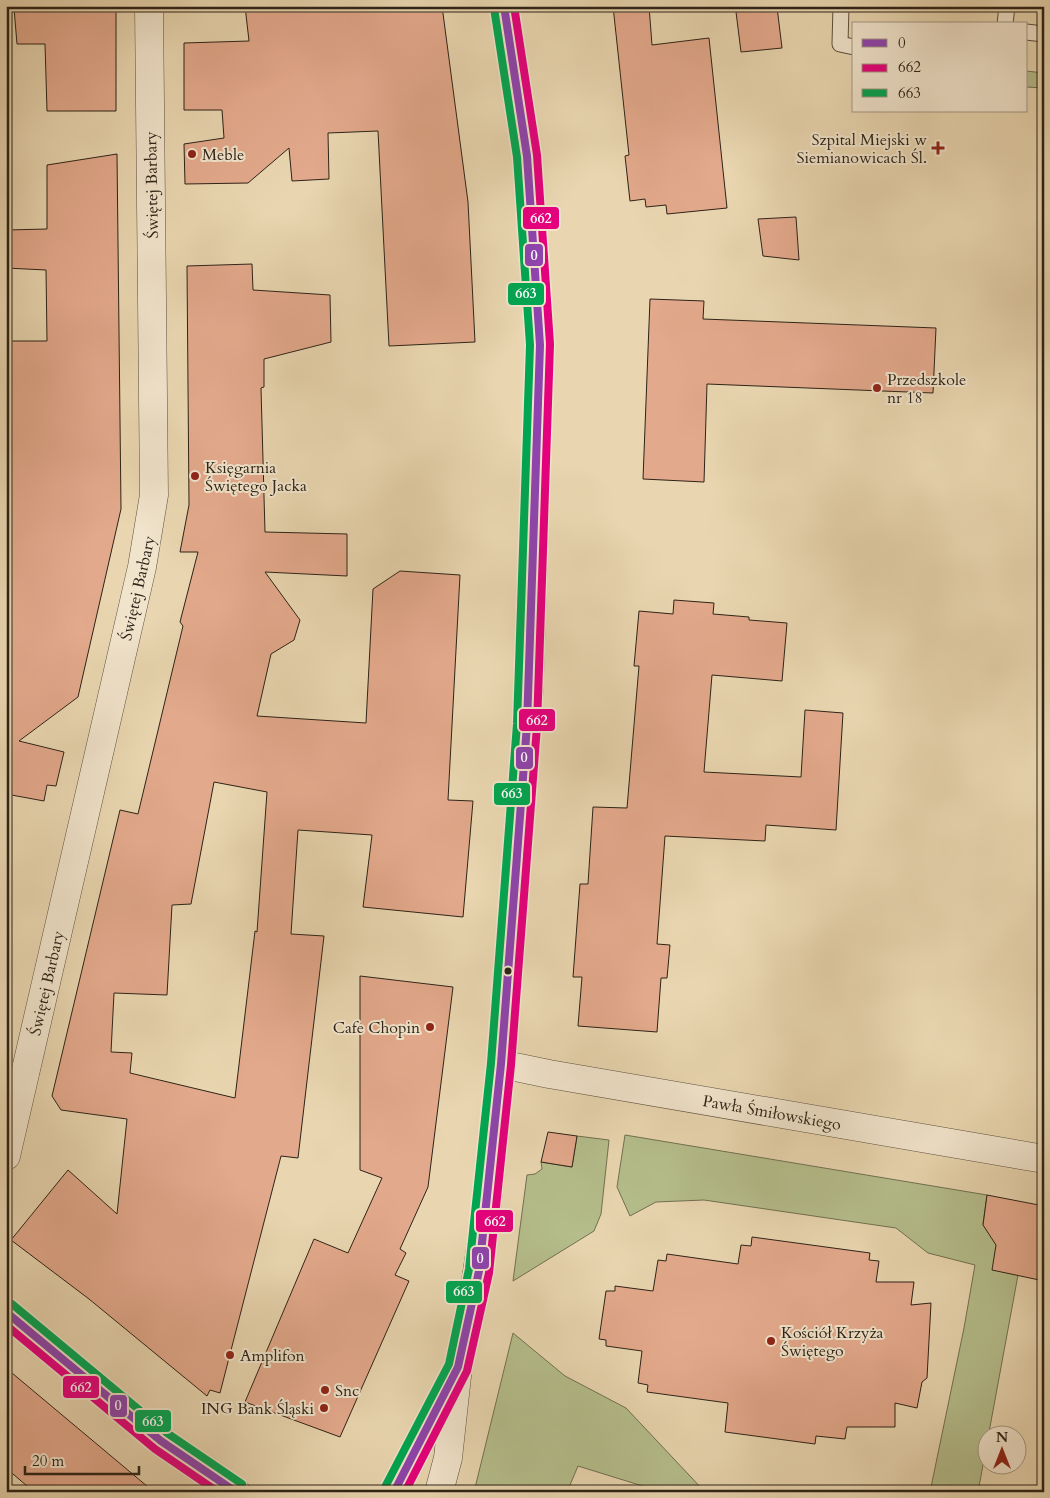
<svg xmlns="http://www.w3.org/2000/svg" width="1050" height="1498" font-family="Cardo,serif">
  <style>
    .green { fill: #b5be8c; stroke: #717052 }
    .building { fill: #e3a98c; stroke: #2d2317; fill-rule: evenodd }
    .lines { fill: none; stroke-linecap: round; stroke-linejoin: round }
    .service-casing { stroke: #5c503d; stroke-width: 17 }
    .minor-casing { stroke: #5c503d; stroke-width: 29 }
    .tertiary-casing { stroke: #5c503d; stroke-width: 29 }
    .service { stroke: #f1e4cc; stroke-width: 15 }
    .minor { stroke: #f1e4cc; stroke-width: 28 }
    .tertiary { stroke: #f1e4cc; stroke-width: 28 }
    .bus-1-casing { stroke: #f1e4cc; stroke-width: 11 }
    .bus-2-casing { stroke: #f1e4cc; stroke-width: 11 }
    .bus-3-casing { stroke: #f1e4cc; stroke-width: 11 }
    .bus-1 { stroke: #8e44ad; stroke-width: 8 }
    .bus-2 { stroke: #e5007d; stroke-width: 8 }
    .bus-3 { stroke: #00a651; stroke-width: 8 }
    .poi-dot { fill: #8f2418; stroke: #f1e4cc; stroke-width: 2 }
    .bus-dot { fill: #2d2317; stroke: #f1e4cc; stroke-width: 2 }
    .labels { text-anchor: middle; stroke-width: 4; stroke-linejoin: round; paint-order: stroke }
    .poi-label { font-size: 16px; fill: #2d2317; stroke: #f1e4cc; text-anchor: start }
    .street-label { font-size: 16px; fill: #2d2317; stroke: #f1e4cc }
    .line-badge { stroke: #f1e4cc; stroke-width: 2 }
    .badge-label { font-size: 14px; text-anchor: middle; font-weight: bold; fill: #fff }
  </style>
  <rect width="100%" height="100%" fill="#e9d6b0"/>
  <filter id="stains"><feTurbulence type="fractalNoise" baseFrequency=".004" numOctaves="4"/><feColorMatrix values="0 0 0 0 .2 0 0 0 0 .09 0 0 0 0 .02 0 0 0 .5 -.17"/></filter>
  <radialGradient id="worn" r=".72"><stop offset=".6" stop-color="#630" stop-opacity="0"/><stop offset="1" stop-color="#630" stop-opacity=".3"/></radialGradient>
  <path class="green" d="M1026,71L1044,73V88L1026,87Z
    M625,1135L987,1195L983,1224L1018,1275L978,1492H930L964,1328L975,1265L928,1253L896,1228L704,1200L656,1202L630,1216L617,1187Z
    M577,1136L609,1140L601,1214L594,1231L513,1281L527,1175L535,1174L542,1169L541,1162L572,1167Z
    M513,1333L565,1376L626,1408L705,1492H662L578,1466L567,1492H474Z"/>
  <path class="building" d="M47,6H116V111H47L45,44H17L14,8Z
    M245,6H442L468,202L475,342L389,346L378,131L328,133L329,179L292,181L289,148L248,183L185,184L184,144L224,138L222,110H184V43L249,41Z
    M613,6H649L652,45L709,38L727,208L667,214L666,205L646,207L645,199L630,201L625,156L629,155Z
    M777,7L782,48L741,52L736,12Z
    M117,154L121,509L78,697L19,741L64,752L56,786L47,785L44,801L6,794V341H47L46,270L6,268V230L47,229V165Z
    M796,217L799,260L763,256L758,219Z
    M252,264L253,290L330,295L331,342L264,359V387L261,388L265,532L347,534V576L265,572L300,620L294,640L271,654L257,716L366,723L373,589L400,571L460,575L448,800L473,801L463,917L363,907L372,835L298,830L291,934L324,936L298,1158L281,1156L220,1393L210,1390L207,1396L89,1299L11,1240L68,1170L117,1214L127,1119L61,1110L52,1096L120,810L138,814L183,626L180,622L198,552H180L189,505L187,266ZM214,782L267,792L257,932L255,931L235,1098L130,1073L132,1053L111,1052L114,993L167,995L172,905L191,904Z
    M650,299L704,301L703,319L936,328L933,393L707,384L704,482L643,479Z
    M674,600L714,603L713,614L749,617V620L787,623L782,681L712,675L704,772L801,777L805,710L843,713L836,830L766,825L765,841L665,836L657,944L670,945L667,978H661L657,1032L578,1026L582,977H573L580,884H588L593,807L627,808L639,666H634L639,611L673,614Z
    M360,976L453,987L428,1187L400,1249L406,1253L395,1275L409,1281L340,1437L245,1402L314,1239L348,1253L382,1178L360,1170Z
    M548,1132L577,1136L572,1167L541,1162Z
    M987,1195L1044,1206V1281L992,1270L996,1245L983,1225Z
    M752,1237L870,1253L869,1260L879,1261L876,1282H914L911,1305L931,1303L927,1378L922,1382L917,1408L895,1403V1427H847L845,1439L816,1436L815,1444L725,1432L728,1403L647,1392L648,1385L638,1383L642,1351L606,1346V1340L599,1339L606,1291H615V1286L653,1291L658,1260L666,1261L667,1254L738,1264L741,1245L751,1246Z
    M6,1368L154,1492H34L6,1468Z"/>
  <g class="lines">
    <g class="service-casing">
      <path id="service" d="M841,6L840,44L854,47
        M1005,24L1007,6
        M1026,32L1044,34"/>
    </g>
    <g class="minor-casing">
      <path id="minor" d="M501,1064L549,1074L1044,1159
        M6,1156L142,567L154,495L149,6
        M394,1492L451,1382
        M439,1492L448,1458L458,1367L472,1305L486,1214L501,1064L529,691L540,345L527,156L504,6"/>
    </g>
    <g class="tertiary-casing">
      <path id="tertiary" d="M6,1312L161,1441L236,1492"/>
    </g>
    <use href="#service" class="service"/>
    <use href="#minor" class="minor"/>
    <use href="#tertiary" class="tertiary"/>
    <g class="bus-1-casing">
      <path id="bus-1" d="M6,1312L161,1441L236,1492
        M394,1492L458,1367L479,1271L501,1064L527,725L540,345L527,156L504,6"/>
    </g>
    <g class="bus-2-casing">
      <path id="bus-2" d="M6,1325L155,1449L218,1492
        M405,1492L467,1371L489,1273L511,1065L537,726L550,344L537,155L514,6"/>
    </g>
    <g class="bus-3-casing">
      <path id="bus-3" d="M12,1304L167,1433L242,1484
        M385,1487L449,1364L469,1269L491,1063L517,724L530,345L517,157L494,8"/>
    </g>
    <use href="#bus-1" class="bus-1"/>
    <use href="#bus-2" class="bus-2"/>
    <use href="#bus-3" class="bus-3"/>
  </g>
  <g class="poi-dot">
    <path d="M935.5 140.5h5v5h5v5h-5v5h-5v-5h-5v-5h5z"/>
    <circle cx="192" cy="154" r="5"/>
    <circle cx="877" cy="388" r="5"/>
    <circle cx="195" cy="476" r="5"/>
    <circle cx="430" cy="1027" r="5"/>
    <circle cx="771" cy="1341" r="5"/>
    <circle cx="230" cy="1355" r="5"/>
    <circle cx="325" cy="1390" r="5"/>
    <circle cx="324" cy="1408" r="5"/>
  </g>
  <circle class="bus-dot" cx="508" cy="971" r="4.5"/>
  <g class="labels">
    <g class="poi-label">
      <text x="927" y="145" text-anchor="end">Szpital Miejski w<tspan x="927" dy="18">Siemianowicach Śl.</tspan></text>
      <text x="202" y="160">Meble</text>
      <text x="887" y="385">Przedszkole<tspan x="887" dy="18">nr 18</tspan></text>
      <text x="205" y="473">Księgarnia<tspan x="205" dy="18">Świętego Jacka</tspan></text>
      <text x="420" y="1033" text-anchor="end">Cafe Chopin</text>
      <text x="781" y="1338">Kościół Krzyża<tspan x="781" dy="18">Świętego</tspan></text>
      <text x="240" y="1361">Amplifon</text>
      <text x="335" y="1396">Snc</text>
      <text x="314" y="1414" text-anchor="end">ING Bank Śląski</text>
    </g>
    <g class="street-label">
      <text transform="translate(151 185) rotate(-91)" y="6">Świętej Barbary</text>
      <text transform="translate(137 588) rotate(-77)" y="6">Świętej Barbary</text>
      <text transform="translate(46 983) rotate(-77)" y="6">Świętej Barbary</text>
      <text transform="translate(772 1112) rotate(10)" y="6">Pawła Śmiłowskiego</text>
    </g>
  </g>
  <g class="line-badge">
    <rect x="522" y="206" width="38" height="24" rx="5" fill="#e5007d"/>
    <rect x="524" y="243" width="20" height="24" rx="5" fill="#8e44ad"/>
    <rect x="507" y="282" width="38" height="24" rx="5" fill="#00a651"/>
    <rect x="518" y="708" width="38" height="24" rx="5" fill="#e5007d"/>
    <rect x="515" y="746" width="19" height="24" rx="5" fill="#8e44ad"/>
    <rect x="493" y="782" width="38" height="24" rx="5" fill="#00a651"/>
    <rect x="475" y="1209" width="39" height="24" rx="5" fill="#e5007d"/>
    <rect x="471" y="1246" width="19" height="24" rx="5" fill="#8e44ad"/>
    <rect x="445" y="1280" width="38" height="24" rx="5" fill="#00a651"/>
    <rect x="62" y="1375" width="38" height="24" rx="5" fill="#e5007d"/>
    <rect x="109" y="1394" width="19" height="24" rx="5" fill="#8e44ad"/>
    <rect x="134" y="1409" width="38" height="24" rx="5" fill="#00a651"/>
  </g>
  <g class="badge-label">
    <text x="541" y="223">662</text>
    <text x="534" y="260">0</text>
    <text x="526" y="298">663</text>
    <text x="537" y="725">662</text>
    <text x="524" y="762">0</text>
    <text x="512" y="798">663</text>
    <text x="495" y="1226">662</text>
    <text x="480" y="1263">0</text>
    <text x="464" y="1296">663</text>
    <text x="81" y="1392">662</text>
    <text x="118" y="1410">0</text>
    <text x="153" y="1426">663</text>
  </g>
  <rect width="1050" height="1498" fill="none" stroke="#e9d6b0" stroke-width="25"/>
  <rect x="8" y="8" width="1035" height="1483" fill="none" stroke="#2d2317" stroke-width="2.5"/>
  <rect x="12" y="12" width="1025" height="1473" fill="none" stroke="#2d2317"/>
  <rect x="852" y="22" width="175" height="90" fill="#f1e4cc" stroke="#a39784"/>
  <rect x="862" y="39" width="25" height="8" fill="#8e44ad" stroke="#a39784"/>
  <text x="898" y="48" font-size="15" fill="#2d2317">0</text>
  <rect x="862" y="64" width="25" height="8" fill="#e5007d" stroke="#a39784"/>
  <text x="898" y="72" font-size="15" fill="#2d2317">662</text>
  <rect x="862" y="89" width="25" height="8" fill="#00a651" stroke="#a39784"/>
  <text x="898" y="98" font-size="15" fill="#2d2317">663</text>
  <g transform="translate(1002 1450)"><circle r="24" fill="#f1e4cc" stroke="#a39784"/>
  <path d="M0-4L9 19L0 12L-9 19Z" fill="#8f2418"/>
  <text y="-8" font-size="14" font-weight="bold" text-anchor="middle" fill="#2d2317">N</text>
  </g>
  <path d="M25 1466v8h114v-8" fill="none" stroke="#2d2317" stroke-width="2.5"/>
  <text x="32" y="1466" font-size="15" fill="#2d2317" stroke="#f1e4cc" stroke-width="4" paint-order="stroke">20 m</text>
  <rect width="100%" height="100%" filter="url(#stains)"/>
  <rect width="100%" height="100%" fill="url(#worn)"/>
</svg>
